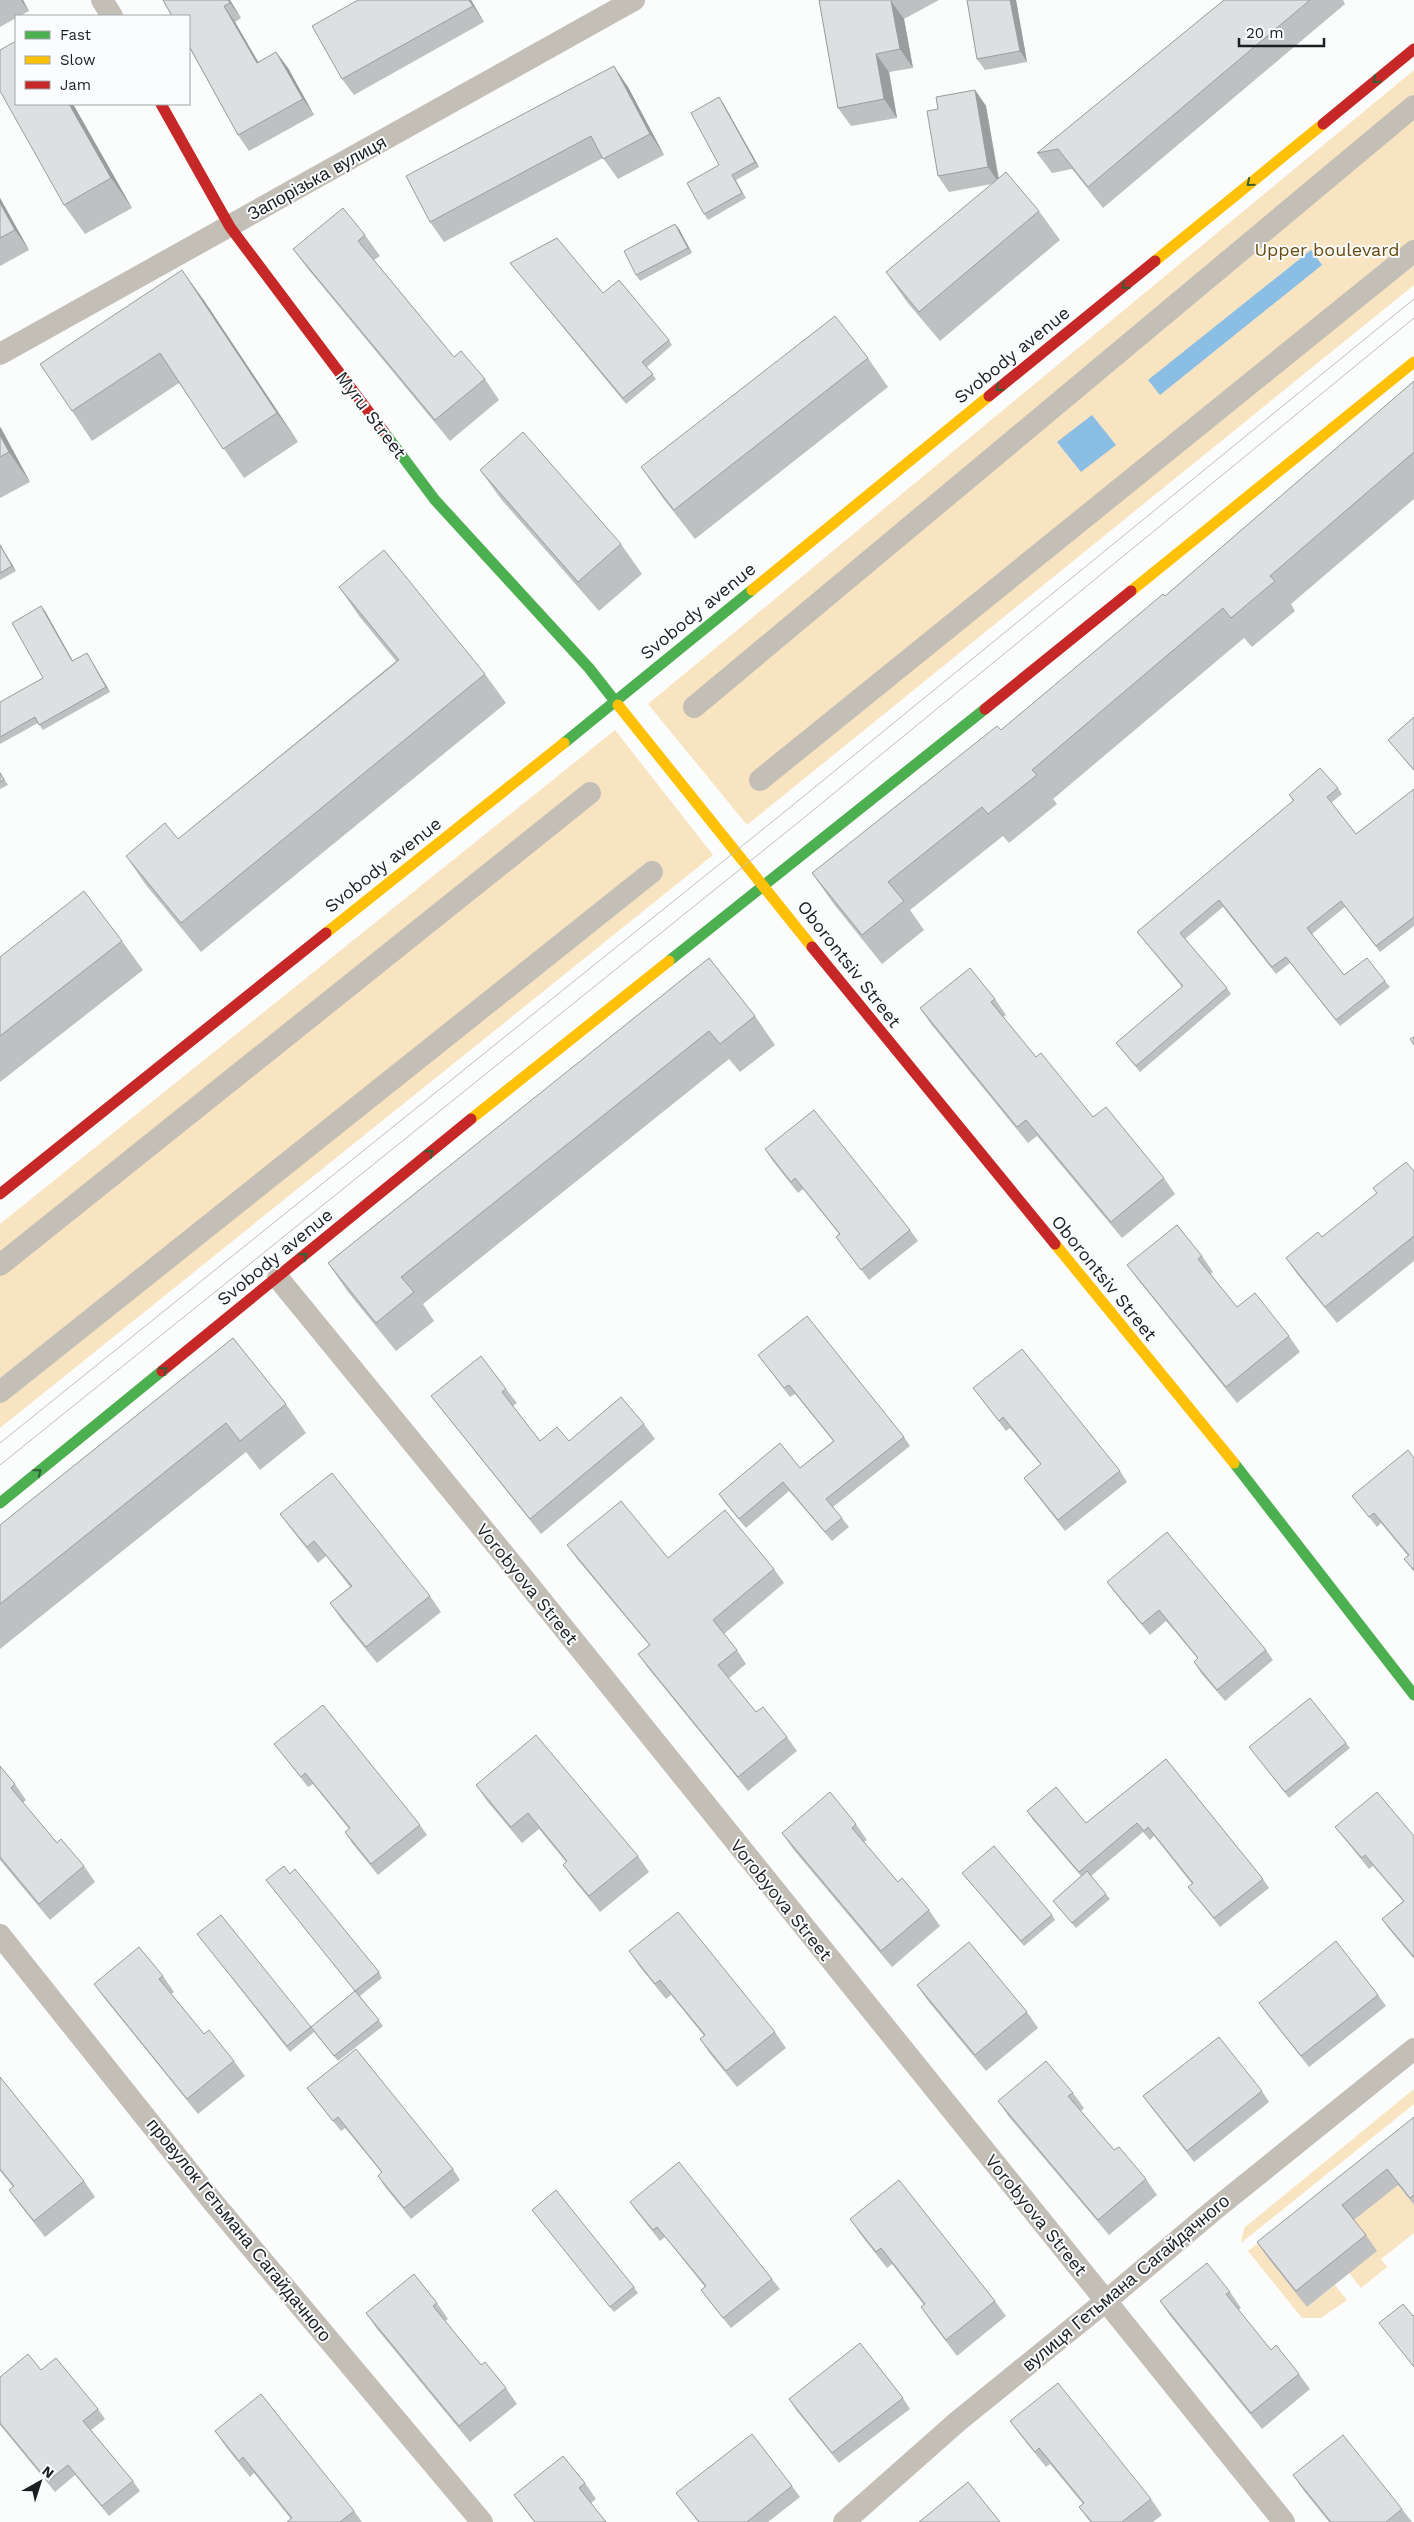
<svg xmlns="http://www.w3.org/2000/svg" width="1414" height="2522" font-family="'Work Sans',sans-serif">
  <style>
    .green { fill: #f8e4c0 }
    .water { fill: #8abee4 }
    .lines { fill: none; stroke-linecap: round; stroke-linejoin: round }
    .street { stroke: #c3bfb6; stroke-width: 22 }
    .fast { stroke: #4caf50; stroke-width: 11 }
    .slow { stroke: #ffc107; stroke-width: 11 }
    .jam { stroke: #c62828; stroke-width: 11 }
    .tram { stroke: #c0beba; stroke-width: 1 }
    .wall { fill: #bec0c2 }
    .shaded-wall { fill: #9b9c9e }
    .building { fill: #dddfe1; stroke: #9b9c9e }
    .oneway { stroke: #326037 }
    .labels { text-anchor: middle; stroke-width: 4; stroke-linejoin: round; paint-order: stroke }
    .street-label { font-size: 18px; fill: #1c1f22; stroke: #fafcfd }
    .park-label { font-size: 18px; fill: #694c0d; stroke: #fafcfd }
  </style>
  <rect width="100%" height="100%" fill="#fbfcfc"/>
  <path class="green" d="M1414,70V285L747,825L648,704Z
    M615,730L713,855L0,1428V1224Z
    M1414,2089V2104L1241,2243L1244,2228Z
    M1414,2117L1398,2185L1414,2205V2233L1381,2259L1387,2267L1361,2288L1349,2273L1353,2221L1360,2216L1345,2196L1307,2307L1335,2285L1347,2300L1321,2318H1302L1248,2251Z"/>
  <path class="water" d="M1311,250L1322,265L1160,395L1148,380Z
    M1092,415L1116,445L1081,472L1057,442Z"/>
  <g class="lines">
    <path class="street" d="M102,0L112,16
      M0,354L634,0
      M694,707L1414,106
      M760,780L1414,251
      M0,1265L590,793
      M278,1278L520,1574L1284,2522
      M0,1392L652,872
      M0,1935L213,2202L482,2522
      M844,2522L957,2422L1106,2301L1214,2210L1414,2049"/>
    <path class="fast" d="M384,432L435,500L589,668L618,705
      M564,743L752,590
      M669,961L985,709
      M1234,1463L1414,1695
      M0,1503L162,1371"/>
    <path class="slow" d="M1155,261L1323,124
      M752,590L989,396
      M1131,591L1414,362
      M618,705L812,947
      M326,933L564,743
      M471,1119L669,961
      M1055,1244L1234,1463"/>
    <path class="jam" d="M161,104L230,227L384,432
      M1323,124L1414,49
      M989,396L1155,261
      M985,709L1131,591
      M812,947L1055,1244
      M0,1194L326,933
      M162,1371L471,1119"/>
    <path class="tram" d="M0,1443L788,809L1414,299
      M0,1465L800,821L1414,318"/>
  </g>
  <path class="wall" d="M0,0H23L29,11L20,16H16V18L0,27Z
    M163,0H230L241,18L235,22L258,62L276,52L288,68L314,115L249,151L238,135Z
    M471,0L484,22L354,95L342,79Z
    M819,0H939L904,19L913,68L889,72L897,118L851,126L838,108Z
    M967,0H1016L1027,62L985,70L977,59Z
    M1224,0H1343L1345,4L1103,208L1072,169L1052,173L1037,153Z
    M628,87L664,155L618,179L603,158L444,242L430,222Z
    M975,90L986,106L999,178L1039,211L1060,240L940,341L907,302L886,272L992,184L949,192L938,176V109Z
    M723,103L759,167L736,180L746,198L708,220L704,214L719,165Z
    M73,104L132,208L85,234L64,205Z
    M0,198L29,250L0,266Z
    M679,229L692,253L640,281L636,275Z
    M365,235L380,256L374,260L454,357L485,379L499,400L450,441L308,269L293,249Z
    M510,263L603,293L669,340L672,345L647,367L656,379L626,404Z
    M203,299L298,442L244,478L179,383L92,441L72,411Z
    M868,358L888,387L695,539L662,497L641,467Z
    M1414,381V499L1291,604L1295,611L1252,647L1244,638L1053,799L1057,804L1009,843L1003,836L910,910L924,930L882,964L833,903L812,873L1001,730L1165,596Z
    M0,427L30,482L0,498Z
    M480,470L621,544L642,574L599,611L501,499Z
    M0,544L16,571L0,580Z
    M339,587L485,674L506,703L201,952L146,885L126,856L178,839L396,661L359,616Z
    M45,611L73,661L90,658L110,692L43,730L38,723L0,744V702L43,678Z
    M1414,717V771L1388,740Z
    M0,772L8,785L0,789Z
    M1338,788L1342,794L1331,803L1356,834L1414,789V926L1380,952L1345,907L1312,934L1344,975L1385,981L1390,987L1340,1026L1290,963L1276,974L1223,907L1185,939L1227,988L1231,994L1140,1072L1116,1043L1182,987L1137,932L1293,801L1289,795Z
    M122,941L143,970L0,1082V957Z
    M709,958L755,1016L775,1045L740,1072L729,1059L423,1304L434,1321L396,1351L348,1292L328,1263Z
    M995,999L1006,1015L1003,1017L1036,1057L1093,1117L1164,1178L1175,1194L1122,1238L1037,1136L1028,1143L931,1024L920,1008Z
    M765,1149L910,1230L918,1241L869,1280L836,1237L839,1234L803,1189L798,1193L772,1160Z
    M1414,1171V1261L1337,1323L1297,1274L1286,1258L1322,1237Z
    M1202,1256L1213,1272L1210,1274L1237,1307L1289,1336L1300,1352L1237,1403L1139,1281L1127,1265Z
    M233,1338L286,1404L306,1433L260,1470L246,1452L0,1649V1525Z
    M758,1355L904,1437L910,1446L833,1507L849,1527L832,1541L789,1491L746,1528L725,1503L719,1494L800,1468L833,1441L795,1394L790,1397Z
    M973,1388L1120,1471L1127,1482L1065,1531L1032,1489L1024,1478L1041,1465L1010,1428L1006,1431Z
    M506,1389L517,1403L513,1406L540,1441H569L644,1424L655,1439L541,1534L442,1410L431,1396Z
    M1414,1458V1572L1404,1559L1408,1556L1381,1523L1377,1527L1352,1496Z
    M280,1514L430,1596L441,1612L377,1663L341,1619L330,1603L350,1587L326,1556L318,1563L292,1530Z
    M567,1545L668,1558L774,1569L784,1583L724,1634L737,1650L746,1664L728,1679L756,1712L787,1737L797,1751L748,1791L648,1668L638,1654L649,1645L577,1559Z
    M1107,1582L1266,1650L1273,1660L1225,1701L1201,1673L1194,1662L1198,1659L1166,1621L1150,1635L1115,1593Z
    M1346,1743L1350,1748L1289,1798L1249,1747Z
    M274,1744L420,1825L427,1835L378,1875L352,1843L345,1832L349,1829L313,1784L308,1787L282,1754Z
    M1166,1759L1263,1879L1269,1888L1220,1927L1188,1887L1192,1884L1154,1836L1150,1840L1143,1832L1091,1876L1110,1899L1076,1928L1053,1901L1081,1876L1033,1820L1027,1811L1086,1823Z
    M0,1766L15,1784L26,1800L23,1803L57,1843L84,1866L95,1882L50,1920L0,1860Z
    M476,1785L638,1856L649,1872L600,1912L574,1880L563,1865L566,1862L539,1829L522,1843L487,1801Z
    M856,1824L867,1840L864,1842L898,1882L929,1910L940,1926L892,1967L793,1849L782,1833Z
    M1335,1827L1414,1836V1959L1389,1929L1382,1919L1403,1901L1373,1866L1369,1869L1343,1837Z
    M962,1873L1052,1915L1055,1920L1024,1946Z
    M290,1874L379,1972L382,1978L360,1996L383,2026L338,2061L314,2032L290,2052L197,1934L311,2027L355,1991L266,1880Z
    M629,1951L775,2032L786,2048L737,2087L711,2055L700,2039L704,2036L671,1995L666,1999L640,1967Z
    M163,1976L174,1992L171,1994L204,2034L234,2061L245,2076L198,2114L105,1999L94,1984Z
    M917,1985L1027,2012L1038,2028L986,2071L928,2001Z
    M1378,1995L1386,2006L1309,2067L1266,2013L1259,2003Z
    M0,2077L84,2181L95,2197L45,2237L20,2205L9,2190L13,2187L0,2171Z
    M307,2088L453,2169L460,2180L411,2219L385,2187L378,2176L382,2173L345,2128L341,2131L315,2099Z
    M1262,2091L1269,2102L1194,2162L1151,2107L1143,2096Z
    M1073,2093L1084,2108L1081,2111L1114,2150L1146,2179L1157,2195L1109,2235L1009,2117L998,2101Z
    M1414,2117V2205L1398,2185L1354,2220L1366,2235L1377,2251L1307,2307L1268,2258L1257,2242Z
    M630,2202L772,2279L780,2289L731,2328L709,2301L701,2290L705,2287L665,2237L660,2241L637,2212Z
    M532,2210L634,2287L638,2293L614,2312Z
    M850,2219L995,2301L1006,2316L957,2356L932,2323L921,2307L924,2305L892,2264L887,2268L861,2235Z
    M1230,2292L1241,2308L1238,2310L1271,2350L1299,2374L1310,2389L1262,2429L1171,2317L1160,2301Z
    M437,2303L448,2319L445,2321L481,2365L506,2388L517,2404L470,2442L377,2329L366,2313Z
    M41,2370L98,2409L105,2419L91,2430L133,2481L140,2491L109,2516L75,2475L55,2492L0,2425V2377Z
    M903,2398L910,2409L839,2463L796,2410L789,2399Z
    M1010,2421L1151,2499L1162,2515L1153,2522H1090L1079,2507L1083,2504L1050,2464L1046,2467L1021,2436Z
    M215,2431L354,2511L362,2522H287L291,2519L254,2473L250,2477L226,2447Z
    M1293,2475L1402,2509L1412,2522H1329L1304,2491Z
    M585,2483L596,2499L591,2503L606,2522H534L514,2495Z
    M792,2486L800,2497L768,2522H698L676,2493Z"/>
  <path class="shaded-wall" d="M21,0H23L29,11Z
    M228,0H230L241,18L230,3Z
    M469,0H471L484,22L473,6Z
    M1010,0H1016L1027,62L1020,51Z
    M891,1L904,19L913,68L900,49Z
    M224,6L235,22L268,79L257,63Z
    M276,52L288,68L314,115L303,99Z
    M876,54L889,72L897,118L884,99Z
    M614,66L628,87L664,155L650,134Z
    M975,90L986,106L999,183L988,167Z
    M719,97L723,103L759,167L755,162Z
    M69,104H73L132,208L111,178Z
    M0,198L29,250L15,230L0,203Z
    M675,224L679,229L692,253L688,248Z
    M182,270L203,299L298,442L277,413Z
    M0,427L1,428L30,482L9,452L0,435Z
    M0,544L2,548L16,571L12,566Z
    M41,606L45,611L76,667L72,661Z
    M87,653L90,658L110,692L106,687Z"/>
  <path class="building" d="M163,0H228L230,3L224,6L257,63L276,52L303,99L238,135L189,46V16H172Z
    M358,0H469L473,6L342,79L312,26Z
    M819,0H892L891,1L900,49L876,54L884,99L838,108Z
    M967,0H1010L1020,51L977,59Z
    M1224,0H1310L1088,187L1058,149L1037,153Z
    M16,41V104H69L111,178L64,205L0,91V50Z
    M614,66L650,134L603,159L591,136L430,222L406,176Z
    M975,90L988,167L938,176L927,111L938,109L936,97Z
    M719,97L755,162L732,175L742,193L704,214L687,183L719,165L691,113Z
    M1006,172L1039,211L919,312L886,272Z
    M0,203L15,230L0,238Z
    M343,208L365,235L358,241L454,357L461,351L485,379L435,420L293,249Z
    M675,224L688,248L636,275L624,251Z
    M557,238L603,293L619,280L669,340L642,362L653,374L623,398L510,263Z
    M182,270L277,413L223,449L160,353L72,411L40,364Z
    M835,316L868,358L674,510L641,467Z
    M1414,381V452L1270,576L1275,581L1231,618L1223,608L1032,770L1037,775L988,814L982,807L888,882L904,901L862,935L812,873L997,726L1001,730L1163,594L1165,596Z
    M523,432L621,544L578,582L480,470Z
    M0,435L9,452L0,457Z
    M0,545L12,566L0,573Z
    M384,550L485,674L181,923L126,856L165,823L178,839L399,660L339,587Z
    M41,606L72,661L87,653L106,687L39,725L35,717L0,737V702L43,678L12,623Z
    M1414,717V770L1388,740Z
    M1320,768L1338,788L1327,797L1356,834L1414,789V917L1376,946L1341,901L1307,928L1344,975L1367,958L1385,981L1336,1020L1286,957L1272,967L1219,900L1180,933L1227,988L1136,1066L1116,1043L1183,986L1137,932L1294,800L1289,795Z
    M0,773L4,780L0,782Z
    M84,891L122,941L0,1036V957Z
    M709,958L755,1016L720,1044L709,1031L401,1277L414,1292L376,1323L328,1263Z
    M970,968L995,999L991,1002L1036,1057L1041,1053L1093,1117L1106,1107L1164,1178L1111,1222L1026,1120L1017,1127L920,1008Z
    M1414,1037V1045L1410,1039Z
    M814,1110L910,1230L861,1270L836,1237L840,1234L795,1178L791,1182L765,1149Z
    M1406,1162L1414,1171V1236L1325,1307L1286,1258L1318,1232L1322,1237L1377,1193L1373,1188Z
    M1177,1225L1202,1256L1198,1259L1237,1307L1255,1293L1289,1336L1226,1387L1127,1265Z
    M807,1316L904,1437L826,1499L842,1518L825,1532L783,1482L739,1519L719,1494L780,1443L800,1468L834,1441L789,1385L784,1388L758,1355Z
    M233,1338L286,1404L240,1441L226,1423L0,1604V1525Z
    M1022,1349L1120,1471L1058,1520L1024,1478L1041,1464L1003,1417L999,1421L973,1388Z
    M481,1356L506,1389L502,1392L540,1441L557,1427L569,1441L621,1397L644,1424L530,1519L431,1396Z
    M1408,1450L1414,1458V1570L1404,1559L1409,1555L1374,1513L1369,1517L1352,1496Z
    M332,1473L430,1596L366,1647L330,1603L352,1586L314,1541L307,1547L280,1514Z
    M621,1501L668,1558L725,1510L774,1569L713,1620L737,1650L718,1665L756,1712L763,1707L787,1737L738,1777L638,1654L650,1645L567,1545Z
    M1167,1532L1266,1650L1217,1690L1194,1662L1198,1658L1159,1610L1142,1624L1107,1582Z
    M1310,1698L1346,1743L1285,1792L1249,1747Z
    M323,1705L420,1825L371,1864L345,1832L350,1828L305,1773L301,1777L274,1744Z
    M536,1735L638,1856L589,1896L563,1865L567,1861L528,1813L511,1827L476,1785Z
    M1166,1759L1263,1879L1214,1918L1188,1887L1193,1883L1148,1827L1144,1831L1137,1823L1079,1872L1027,1811L1056,1787L1086,1823Z
    M0,1766L15,1784L11,1788L57,1843L61,1839L84,1866L39,1904L0,1857Z
    M830,1792L856,1824L852,1828L898,1882L902,1878L929,1910L881,1951L782,1833Z
    M1377,1792L1414,1836V1957L1382,1919L1404,1901L1365,1855L1362,1858L1335,1827Z
    M994,1846L1052,1915L1021,1941L962,1873Z
    M284,1866L290,1874L295,1869L379,1972L355,1991L266,1880Z
    M1087,1871L1106,1894L1072,1923L1053,1901Z
    M678,1912L775,2032L726,2071L700,2039L705,2035L660,1980L655,1984L629,1951Z
    M221,1915L311,2027L287,2046L197,1934Z
    M1336,1941L1378,1995L1301,2056L1259,2003Z
    M969,1942L1027,2012L975,2055L917,1985Z
    M139,1947L163,1976L159,1979L204,2034L209,2030L234,2061L187,2099L94,1984Z
    M355,1991L379,2020L334,2056L311,2027Z
    M1219,2037L1262,2091L1187,2151L1143,2096Z
    M356,2049L453,2169L404,2208L378,2176L382,2172L338,2117L333,2121L307,2088Z
    M1046,2061L1073,2093L1068,2096L1114,2150L1119,2147L1146,2179L1098,2220L998,2101Z
    M0,2077L84,2181L34,2221L9,2190L14,2186L0,2169Z
    M1414,2117V2195L1410,2198L1387,2169L1342,2205L1366,2235L1296,2291L1257,2242Z
    M679,2162L772,2279L723,2318L701,2290L706,2286L657,2227L653,2230L630,2202Z
    M899,2180L995,2301L946,2340L921,2307L925,2304L881,2248L876,2252L850,2219Z
    M556,2190L634,2287L610,2307L532,2210Z
    M1207,2263L1230,2292L1226,2294L1271,2350L1276,2345L1299,2374L1251,2413L1160,2301Z
    M414,2274L437,2303L433,2306L481,2365L485,2362L506,2388L459,2426L366,2313Z
    M1403,2304L1413,2316L1414,2315V2367L1379,2323Z
    M860,2343L903,2398L832,2453L789,2399Z
    M28,2354L41,2370L56,2358L98,2409L83,2421L133,2481L102,2506L68,2465L48,2481L0,2423V2377Z
    M1058,2383L1151,2499L1122,2522H1092L1079,2507L1084,2503L1039,2448L1035,2452L1010,2421Z
    M261,2394L354,2511L340,2522H287L292,2518L243,2457L239,2461L215,2431Z
    M752,2434L792,2486L747,2522H699L676,2493Z
    M1343,2435L1402,2509L1386,2522H1331L1293,2475Z
    M563,2456L585,2483L579,2488L606,2522H535L514,2495Z
    M968,2482L1000,2522H919Z"/>
  <defs><path id="oneway-chevron" d="M-2-3.5L2.5 0L-2 3.5" fill="none" stroke-width="1.6" stroke-linecap="round" stroke-linejoin="round" transform="scale(1.25)"/></defs>
  <g class="oneway">
    <use href="#oneway-chevron" transform="translate(1376 80) rotate(141)"/>
    <use href="#oneway-chevron" transform="translate(1250 183) rotate(141)"/>
    <use href="#oneway-chevron" transform="translate(1125 286) rotate(141)"/>
    <use href="#oneway-chevron" transform="translate(999 388) rotate(141)"/>
    <use href="#oneway-chevron" transform="translate(430 1153) rotate(-39)"/>
    <use href="#oneway-chevron" transform="translate(304 1256) rotate(-39)"/>
    <use href="#oneway-chevron" transform="translate(164 1370) rotate(-39)"/>
    <use href="#oneway-chevron" transform="translate(38 1472) rotate(-39)"/>
  </g>
  <g class="labels">
    <g class="street-label">
      <text transform="translate(317 178) rotate(-29)" y="6">Запорізька вулиця</text>
      <text transform="translate(1012 355) rotate(-39)" y="6">Svobody avenue</text>
      <text transform="translate(371 415) rotate(53)" y="6">Myru Street</text>
      <text transform="translate(698 611) rotate(-39)" y="6">Svobody avenue</text>
      <text transform="translate(383 865) rotate(-38)" y="6">Svobody avenue</text>
      <text transform="translate(849 964) rotate(52)" y="6">Oborontsiv Street</text>
      <text transform="translate(275 1257) rotate(-39)" y="6">Svobody avenue</text>
      <text transform="translate(1104 1278) rotate(51)" y="6">Oborontsiv Street</text>
      <text transform="translate(527 1584) rotate(51)" y="6">Vorobyova Street</text>
      <text transform="translate(781 1900) rotate(51)" y="6">Vorobyova Street</text>
      <text transform="translate(1036 2215) rotate(51)" y="6">Vorobyova Street</text>
      <text transform="translate(239 2230) rotate(51)" y="6">провулок Гетьмана Сагайдачного</text>
      <text transform="translate(1126 2283) rotate(-40)" y="6">вулиця Гетьмана Сагайдачного</text>
    </g>
    <g class="park-label">
      <text x="1327" y="256">Upper boulevard</text>
    </g>
  </g>
  <rect x="15" y="15" width="175" height="90" fill="#fafcfd" stroke="#a1a4a5"/>
  <rect x="25" y="31" width="25" height="8" fill="#4caf50" stroke="#a1a4a5"/>
  <text x="60" y="40" font-size="15" fill="#1c1f22">Fast</text>
  <rect x="25" y="56" width="25" height="8" fill="#ffc107" stroke="#a1a4a5"/>
  <text x="60" y="65" font-size="15" fill="#1c1f22">Slow</text>
  <rect x="25" y="81" width="25" height="8" fill="#c62828" stroke="#a1a4a5"/>
  <text x="60" y="90" font-size="15" fill="#1c1f22">Jam</text>
  <g transform="translate(40 2482) rotate(39)" stroke="#fafcfd" stroke-width="4" paint-order="stroke">
  <path d="M0-4L9 19L0 12L-9 19Z" fill="#1c1f22"/>
  <text y="-8" font-size="14" font-weight="bold" text-anchor="middle" fill="#1c1f22">N</text>
  </g>
  <path d="M1239 38v8h85v-8" fill="none" stroke="#1c1f22" stroke-width="2.5"/>
  <text x="1246" y="38" font-size="15" fill="#1c1f22" stroke="#fafcfd" stroke-width="4" paint-order="stroke">20 m</text>
</svg>
